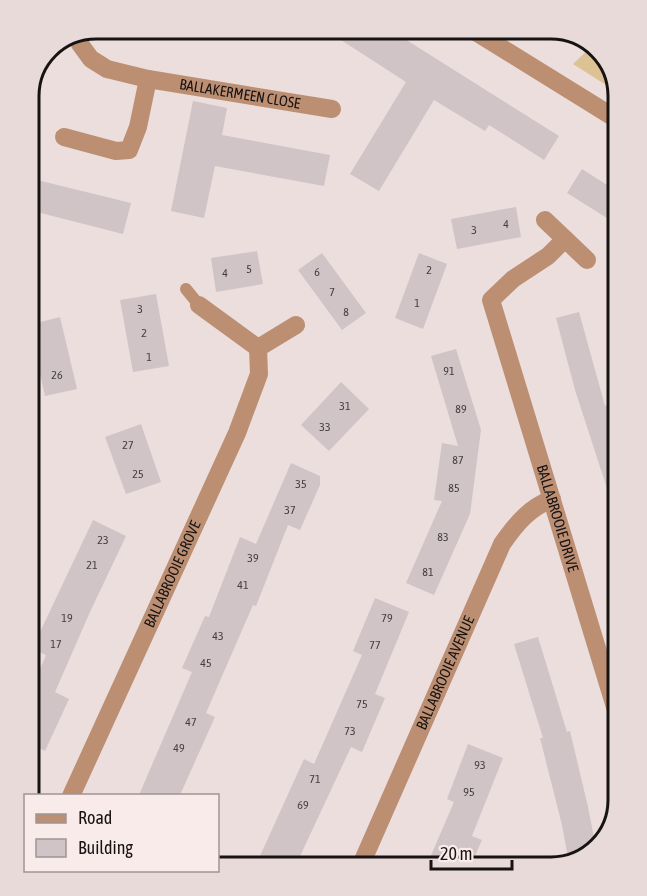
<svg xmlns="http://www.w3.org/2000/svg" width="647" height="896" font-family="'Asap Condensed',sans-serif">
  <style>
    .green { fill: #ddc294 }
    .building { fill: #d0c4c7 }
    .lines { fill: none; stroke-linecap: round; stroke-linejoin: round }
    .lane { stroke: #bc8f73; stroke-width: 12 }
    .street { stroke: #bc8f73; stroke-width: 18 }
    .labels { text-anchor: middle; stroke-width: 4.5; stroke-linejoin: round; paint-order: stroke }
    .number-label { font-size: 12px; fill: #463f40 }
    .street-label { font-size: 15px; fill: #181313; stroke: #f9ebea }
    .rim { fill: none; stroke: #181313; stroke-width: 3 }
  </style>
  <rect width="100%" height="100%" fill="#ebdedd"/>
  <path class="green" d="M593,45L609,62L617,92L573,64Z"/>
  <path class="building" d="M324,29H389L559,136L544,160L489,125L485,131L434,100L379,191L350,174L406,82Z
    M193,101L227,108L222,135L330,155L324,186L215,166L204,218L171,211Z
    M582,169L618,192V225L567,193Z
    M29,178L131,203L123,234L29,210Z
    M516,207L521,237L457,249L451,219Z
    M257,251L263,284L216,292L211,258Z
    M322,253L366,313L342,330L298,270Z
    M419,253L447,264L423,329L395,318Z
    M156,294L169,366L133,372L120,300Z
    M579,312L605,406L607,405L618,440V510H614L575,390L556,318Z
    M60,317L77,389L45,396L29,325Z
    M456,349L481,430L470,514L434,595L406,583L442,501L434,500L442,443L458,446L431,356Z
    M341,382L369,409L329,451L301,425Z
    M141,424L161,482L126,494L105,437Z
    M291,463L320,476V485L300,530L288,525L256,606L253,605L206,713L215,717L180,795H139L192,672L182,668L205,616L209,617L240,537L256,544Z
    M93,520L126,536L90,612L55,692L69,699L45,751L29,743V695L46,655L32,649Z
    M375,598L409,612L375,694L385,698L362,752L351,747L295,867H255L304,759L314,764L362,655L353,651Z
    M538,637L567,732L570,731L588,807L596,848L585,858L569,863L562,825L540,738H543L514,644Z
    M468,744L503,758L472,836L482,840L470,867H426L454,802L447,799Z"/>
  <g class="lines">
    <path class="lane" d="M186,289L199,305"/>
    <g class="street">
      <path d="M471,29L618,120"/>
      <path id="s1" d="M78,35L80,44L91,59L107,69L148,79L332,109"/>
      <path d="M64,137L116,151L129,150L138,127L148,79"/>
      <path id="s2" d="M545,220L565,239L548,256L513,279L491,300L618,717"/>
      <path d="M565,239L587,260"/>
      <path d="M199,305L258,348L296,325"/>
      <path id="s3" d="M71,796L237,433L259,374L258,348"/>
      <path id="s4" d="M360,867L502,544C516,524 529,508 552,499"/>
    </g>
  </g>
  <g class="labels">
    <g class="number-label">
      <text x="506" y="228">4</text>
      <text x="474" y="234">3</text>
      <text x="249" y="273">5</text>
      <text x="429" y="274">2</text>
      <text x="317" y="276">6</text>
      <text x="225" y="277">4</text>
      <text x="332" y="296">7</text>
      <text x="417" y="307">1</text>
      <text x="140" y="313">3</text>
      <text x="346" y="316">8</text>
      <text x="144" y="337">2</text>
      <text x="149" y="361">1</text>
      <text x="449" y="375">91</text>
      <text x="57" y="379">26</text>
      <text x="345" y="410">31</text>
      <text x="461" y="413">89</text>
      <text x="325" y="431">33</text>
      <text x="128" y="449">27</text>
      <text x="458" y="464">87</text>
      <text x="138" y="478">25</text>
      <text x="301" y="488">35</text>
      <text x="454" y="492">85</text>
      <text x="290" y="514">37</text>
      <text x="443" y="541">83</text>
      <text x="103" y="544">23</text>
      <text x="253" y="562">39</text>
      <text x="92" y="569">21</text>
      <text x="428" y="576">81</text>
      <text x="243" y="589">41</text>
      <text x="67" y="622">19</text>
      <text x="387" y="622">79</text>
      <text x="218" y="640">43</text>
      <text x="56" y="648">17</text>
      <text x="375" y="649">77</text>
      <text x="206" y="667">45</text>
      <text x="362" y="708">75</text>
      <text x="191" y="726">47</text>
      <text x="350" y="735">73</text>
      <text x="179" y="752">49</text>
      <text x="480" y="769">93</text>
      <text x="315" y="783">71</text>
      <text x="469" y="796">95</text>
      <text x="303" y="809">69</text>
    </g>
    <g class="street-label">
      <text dy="5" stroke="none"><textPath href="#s1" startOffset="182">BALLAKERMEEN CLOSE</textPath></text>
      <text dy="5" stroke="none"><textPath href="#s2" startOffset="352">BALLABROOIE DRIVE</textPath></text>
      <text dy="5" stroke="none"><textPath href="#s3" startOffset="244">BALLABROOIE GROVE</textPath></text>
      <text dy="5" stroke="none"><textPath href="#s4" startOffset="212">BALLABROOIE AVENUE</textPath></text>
    </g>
  </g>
  <path d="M0 0H647V896H0ZM96 39H551A57 57 0 0 1 608 96V800A57 57 0 0 1 551 857H96A57 57 0 0 1 39 800V96A57 57 0 0 1 96 39Z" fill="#e7dad9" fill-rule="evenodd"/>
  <path class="rim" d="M96 39H551A57 57 0 0 1 608 96V800A57 57 0 0 1 551 857H96A57 57 0 0 1 39 800V96A57 57 0 0 1 96 39Z"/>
  <rect x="24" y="794" width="195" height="78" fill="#f9ebea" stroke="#9f9594" stroke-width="1.5"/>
  <rect x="36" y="814" width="30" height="9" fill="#bc8f73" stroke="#9f9594" stroke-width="1.5"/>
  <text x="78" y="824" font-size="18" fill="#181313">Road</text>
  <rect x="36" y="839" width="30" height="18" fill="#d0c4c7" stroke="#9f9594" stroke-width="1.5"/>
  <text x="78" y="854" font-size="18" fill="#181313">Building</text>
  <path d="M431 860v9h81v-9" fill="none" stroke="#181313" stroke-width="3"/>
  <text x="440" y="860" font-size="18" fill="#181313" stroke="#f9ebea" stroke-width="4.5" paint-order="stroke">20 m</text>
</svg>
